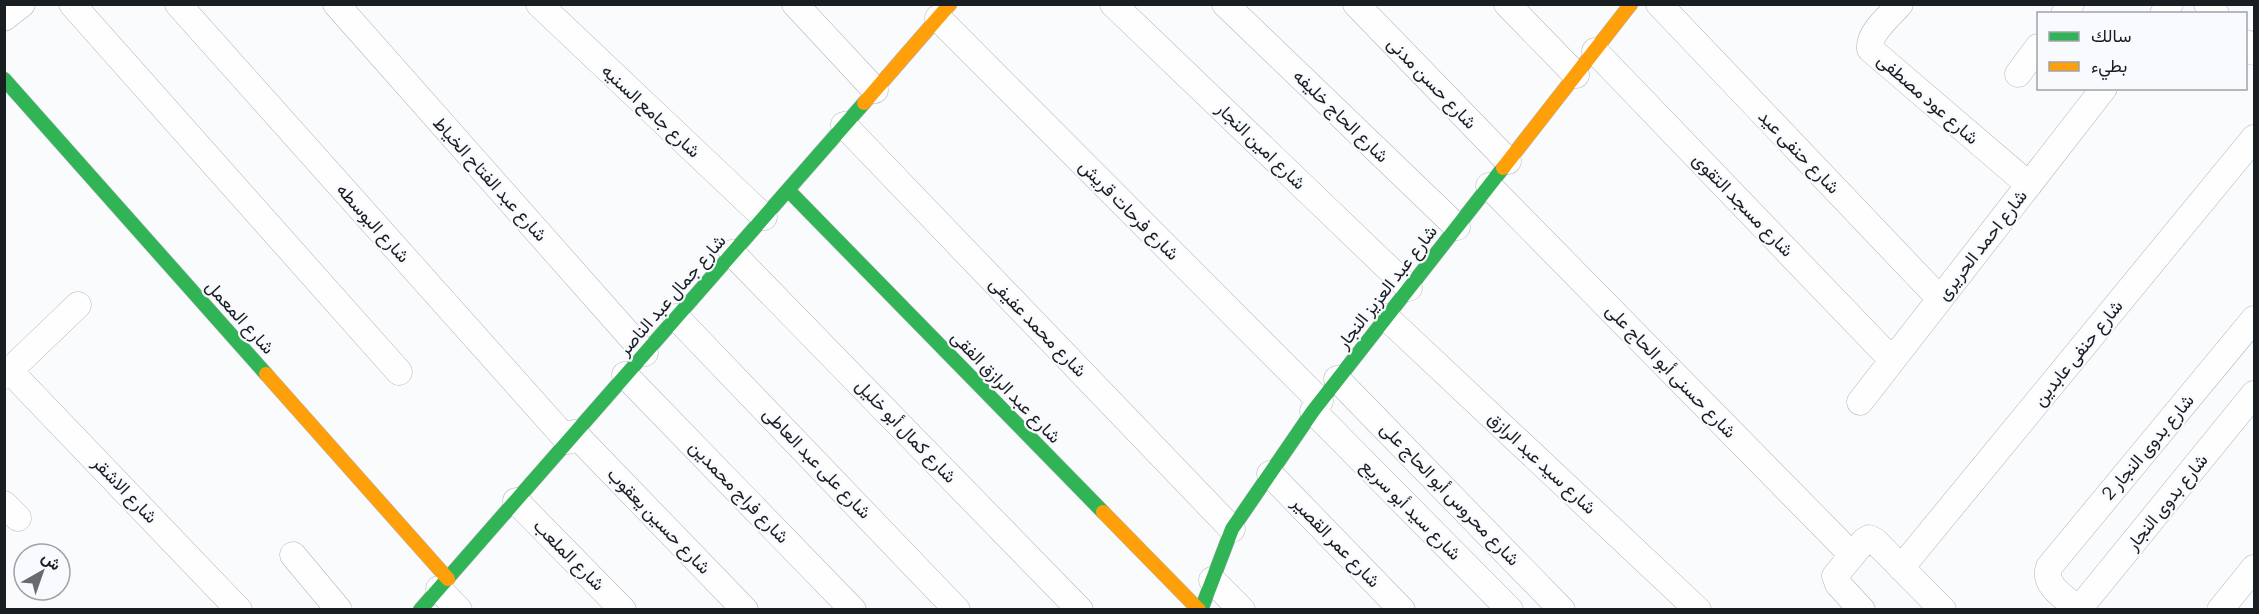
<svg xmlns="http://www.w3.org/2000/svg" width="2259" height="614" font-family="Manrope,Vazirmatn,sans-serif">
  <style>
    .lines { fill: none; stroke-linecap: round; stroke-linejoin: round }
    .street-casing { stroke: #b2b5b9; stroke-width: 27 }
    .fast-casing { stroke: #b2b5b9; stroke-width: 15 }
    .slow-casing { stroke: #b2b5b9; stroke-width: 15 }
    .street { stroke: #fefeff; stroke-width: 26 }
    .fast { stroke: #30b455; stroke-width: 14 }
    .slow { stroke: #ff9f0a; stroke-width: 14 }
    .labels { text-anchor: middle; stroke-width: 4.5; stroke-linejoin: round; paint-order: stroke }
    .street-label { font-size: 18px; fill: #191e23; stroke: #f8fafe }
  </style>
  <rect width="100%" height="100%" fill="#f9fbfd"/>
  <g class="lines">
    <g class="street-casing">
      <path id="street" d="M72,4L399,372
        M178,4L568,441
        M336,4L645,353
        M539,4L764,217
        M795,4L875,90
        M1113,4L1409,288
        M1225,4L1457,227
        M1356,4L1508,161
        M1507,4L1576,75
        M1659,4L1940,299
        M1900,4C1890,16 1868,33 1870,49L2029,185
        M2207,4L2216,14
        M2064,14L2071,4
        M2163,14L2170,4
        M4,18L22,4
        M938,18L1320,401
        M2246,43L2254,52
        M1595,51L1892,360
        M2018,74L2038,47
        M844,125L1232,529
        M1489,186L1852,555
        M732,253L1080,610
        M676,317L957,610
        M1386,317L1698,610
        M10,371L239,610
        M625,375L853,610
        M4,376L78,305
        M1337,379L1562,610
        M1860,402L2104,88
        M1313,411L1510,610
        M574,433L745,610
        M1270,474L1402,610
        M516,501L623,610
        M4,504L18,518
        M293,555L339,610
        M1901,568L2254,138
        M1212,580L1242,610
        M439,589L459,610
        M2079,609L2254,394
        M1862,610L1838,584L1835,576L1864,541L1869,538L1875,541L1943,610
        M2080,610C2067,599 2042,586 2049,567L2254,319
        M2220,610L2254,568"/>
    </g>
    <g class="fast-casing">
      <path id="fast" d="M4,79L266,374
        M788,190L1103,512
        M420,610L864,103
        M1201,610L1232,529L1313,411L1503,168"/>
    </g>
    <g class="slow-casing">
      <path id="slow" d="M864,103L950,4
        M1503,168L1631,4
        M266,374L448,579
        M1103,512L1199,610"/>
    </g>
    <use href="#street" class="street"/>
    <use href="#fast" class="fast"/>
    <use href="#slow" class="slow"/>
  </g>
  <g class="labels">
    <g class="street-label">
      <text transform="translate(1432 83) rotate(46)" y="6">شارع حسن مدنى</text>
      <text transform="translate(1928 99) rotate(41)" y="6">شارع عود مصطفى</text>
      <text transform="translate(651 111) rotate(43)" y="6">شارع جامع السنيه</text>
      <text transform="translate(1341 116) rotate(44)" y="6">شارع الحاج خليفه</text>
      <text transform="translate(1261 146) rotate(44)" y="6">شارع امين النجار</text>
      <text transform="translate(1799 152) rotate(46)" y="6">شارع حنفى عيد</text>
      <text transform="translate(490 179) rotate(48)" y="6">شارع عبد الفتاح الخياط</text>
      <text transform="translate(1743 205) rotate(46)" y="6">شارع مسجد التقوى</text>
      <text transform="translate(1129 210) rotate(45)" y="6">شارع فرحات قريش</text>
      <text transform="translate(373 223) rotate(48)" y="6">شارع البوسطه</text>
      <text transform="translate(1982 245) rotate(-52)" y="6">شارع احمد الحريرى</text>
      <text transform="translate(1387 287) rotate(-52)" y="6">شارع عبد العزيز النجار</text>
      <text transform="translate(672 295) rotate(-49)" y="6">شارع جمال عبد الناصر</text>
      <text transform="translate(240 317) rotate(48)" y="6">شارع المعمل</text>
      <text transform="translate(1038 327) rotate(46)" y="6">شارع محمد عفيفى</text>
      <text transform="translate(2078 353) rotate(-51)" y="6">شارع حنفى عابدين</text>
      <text transform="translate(1671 371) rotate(46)" y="6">شارع حسنى أبو الحاج على</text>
      <text transform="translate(1006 387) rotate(46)" y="6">شارع عبد الرازق الفقى</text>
      <text transform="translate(906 431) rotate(46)" y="6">شارع كمال أبو خليل</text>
      <text transform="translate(2148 447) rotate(-50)" y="6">شارع بدوى النجار 2</text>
      <text transform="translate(817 463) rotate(46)" y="6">شارع على عبد العاطى</text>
      <text transform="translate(1542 463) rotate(43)" y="6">شارع سيد عبد الرازق</text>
      <text transform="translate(125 490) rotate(46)" y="6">شارع الاشقر</text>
      <text transform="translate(739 492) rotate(46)" y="6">شارع فراج محمدين</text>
      <text transform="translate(1450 494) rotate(46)" y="6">شارع محروس أبو الحاج على</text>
      <text transform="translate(2167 502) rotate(-51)" y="6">شارع بدوى النجار</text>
      <text transform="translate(1411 510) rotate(45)" y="6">شارع سيد أبو سريع</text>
      <text transform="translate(659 521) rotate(46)" y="6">شارع حسين يعقوب</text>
      <text transform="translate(1336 542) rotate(46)" y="6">شارع عمر القصير</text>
      <text transform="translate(569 555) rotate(45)" y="6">شارع الملعب</text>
    </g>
  </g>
  <rect width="2259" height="614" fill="none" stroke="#191e23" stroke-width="12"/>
  <rect x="2037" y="12" width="210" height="78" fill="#f8fafe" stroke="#9fa2a6" stroke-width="1.5"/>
  <rect x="2049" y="32" width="30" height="9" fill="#30b455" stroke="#9fa2a6" stroke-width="1.5"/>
  <text x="2091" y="42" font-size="18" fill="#191e23">سالك</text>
  <rect x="2049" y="62" width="30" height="9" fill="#ff9f0a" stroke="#9fa2a6" stroke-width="1.5"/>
  <text x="2091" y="72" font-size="18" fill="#191e23">بطيء</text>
  <g transform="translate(42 572) rotate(40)"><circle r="28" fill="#f8fafe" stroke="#9fa2a6" stroke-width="1.5"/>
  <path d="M0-4.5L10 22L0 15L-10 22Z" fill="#676b6f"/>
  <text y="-9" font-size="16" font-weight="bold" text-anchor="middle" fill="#191e23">ش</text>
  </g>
</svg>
